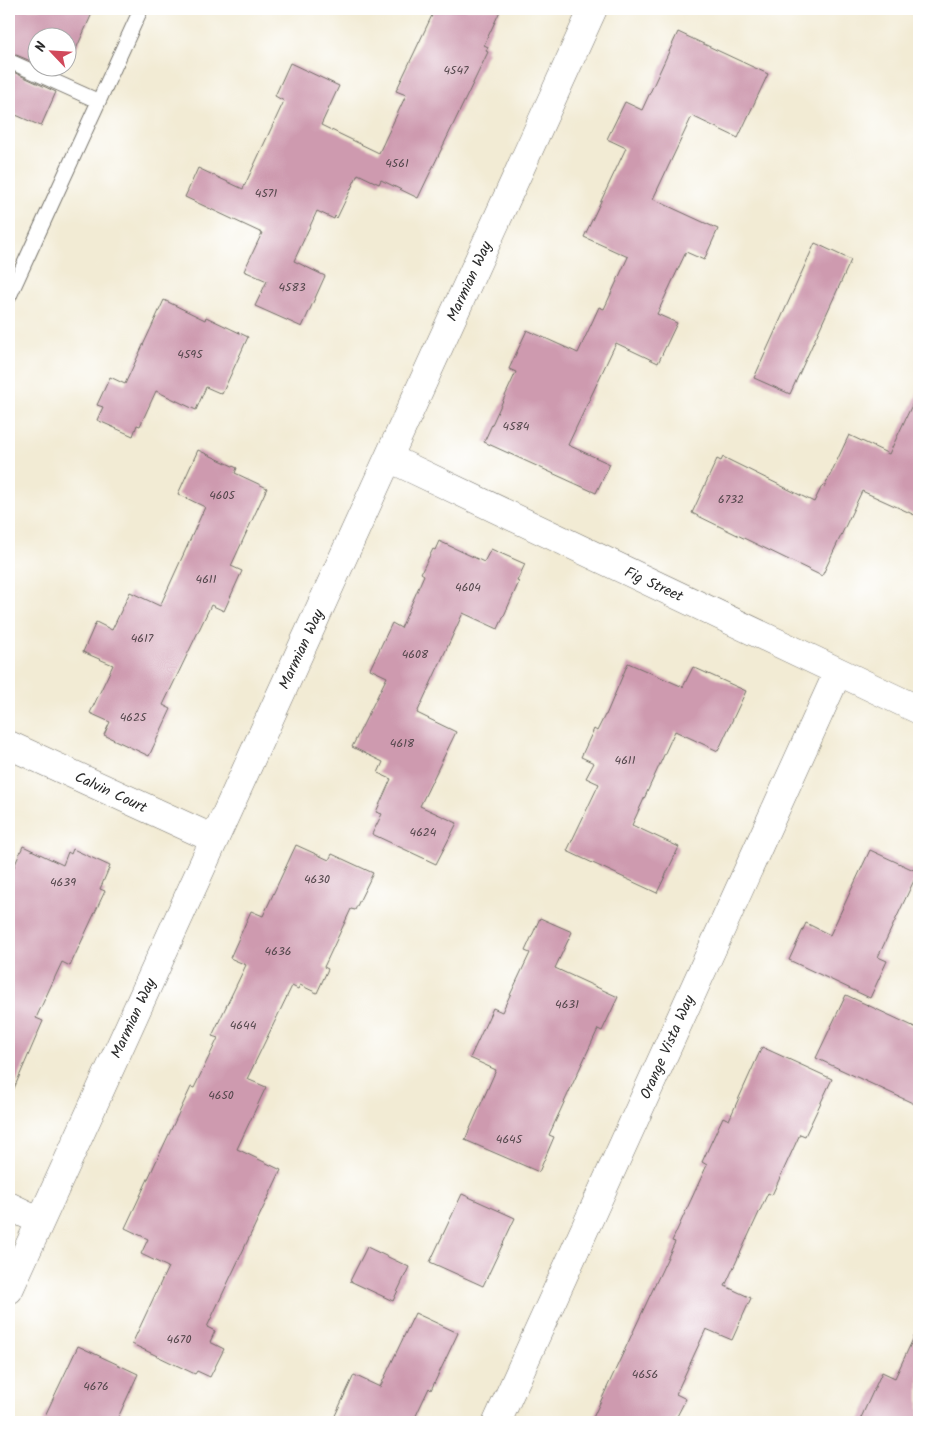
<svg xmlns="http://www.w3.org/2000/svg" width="928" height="1431" font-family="Kalam,sans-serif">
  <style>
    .building { fill: #ce9aaf }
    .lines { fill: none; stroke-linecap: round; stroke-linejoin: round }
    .service-casing { stroke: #716e66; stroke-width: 16 }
    .minor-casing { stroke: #716e66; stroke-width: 29 }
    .service { stroke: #fff; stroke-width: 14 }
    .minor { stroke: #fff; stroke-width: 28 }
    .labels { text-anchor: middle; stroke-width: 4; stroke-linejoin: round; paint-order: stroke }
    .number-label { font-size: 12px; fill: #54474c }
    .street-label { font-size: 15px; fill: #2b2b2b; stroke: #fff }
  </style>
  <rect width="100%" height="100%" fill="#fff"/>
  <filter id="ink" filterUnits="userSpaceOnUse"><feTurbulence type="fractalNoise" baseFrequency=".02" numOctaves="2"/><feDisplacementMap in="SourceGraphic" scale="10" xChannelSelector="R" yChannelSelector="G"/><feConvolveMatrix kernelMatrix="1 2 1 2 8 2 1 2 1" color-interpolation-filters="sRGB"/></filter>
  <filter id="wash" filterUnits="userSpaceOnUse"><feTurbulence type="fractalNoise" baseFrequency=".0096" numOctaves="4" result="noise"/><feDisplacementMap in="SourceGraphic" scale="20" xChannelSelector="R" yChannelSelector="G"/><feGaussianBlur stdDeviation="1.12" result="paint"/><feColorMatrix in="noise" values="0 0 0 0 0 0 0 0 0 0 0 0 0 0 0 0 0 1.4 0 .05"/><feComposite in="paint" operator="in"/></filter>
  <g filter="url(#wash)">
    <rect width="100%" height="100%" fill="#f2ebd4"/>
    <g id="blocks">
      <path class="building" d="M9,9H94L68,67V38H38V64L9,52Z
        M435,9H501L484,45L488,47L486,51L488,52L418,198L381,180L379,184L358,174L337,218L335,216L334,219L317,211L294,261L325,276L302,327L255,306L267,281L244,271L262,233L185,197L198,168L243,189L284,101L275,96L290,63L339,86L321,125L379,153L406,95L396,91Z
        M678,32L768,74L738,138L692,116L653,199L718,229L704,260L686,252L657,314L677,323L658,363L616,343L568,445L610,464L596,493L484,442L516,372L509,369L527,330L578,353L599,307L604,309L628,257L584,237L626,148L607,139L625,102L642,110Z
        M9,70L56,92L41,126L9,112Z
        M815,243L851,260L790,394L754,378Z
        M164,300L205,320L206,317L248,337L222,394L206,387L196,410L156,391L140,426L137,425L133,436L97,420L103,407L97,405L110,377L125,384Z
        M919,390V517L862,491L822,576L692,513L717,459L721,461L723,457L814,502L822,486L824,488L849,435L889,454Z
        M198,450L237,468L235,473L267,488L231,566L242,571L224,611L211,605L163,705L171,709L149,756L104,735L110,722L90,713L113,665L83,652L96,622L112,630L130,592L160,606L205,507L178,494Z
        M439,541L484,562L491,549L525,564L517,581L519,582L498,629L463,613L417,713L456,732L420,806L457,823L436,864L372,834L382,814L376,812L391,779L378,773L383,762L352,747L387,677L370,669L392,623L401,628L424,575L421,573L433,549L435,550Z
        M628,663L683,687L693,667L746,691L718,751L675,731L632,825L679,847L657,893L567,851L599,784L586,778L594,763L581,757L594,729L597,731L605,715H606Z
        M296,845L329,860L332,854L373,873L355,910L351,909L324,967L328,969L317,993L300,985L298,989L292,986L247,1079L266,1087L237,1149L281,1170L207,1327L215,1331L210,1342L224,1349L210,1377L197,1371L195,1374L132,1344L168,1267L141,1254L148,1239L125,1228L191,1087L194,1088L218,1038L212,1036L246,965L230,958L251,911L263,916Z
        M23,846L63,865L68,852L71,854L73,849L110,866L100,889L105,891L70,966L62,962L36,1018L43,1021L9,1100V869H13Z
        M870,850L918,872L878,957L887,961L870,998L789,960L806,923L830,935Z
        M540,918L572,932L555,968L618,997L602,1031L598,1029L549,1135L554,1137L539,1172L465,1140L496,1070L470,1058L493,1008L502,1012L530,953L525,951Z
        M846,995L919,1029V1106L816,1058Z
        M762,1047L832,1079L805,1136L800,1134L772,1195L768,1193L725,1286L751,1298L732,1340L706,1329L676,1394L686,1399L674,1422H591L675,1242L672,1241L707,1165L702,1162L723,1117L729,1120Z
        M462,1194L515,1218L483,1286L430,1262Z
        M367,1247L409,1267L393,1301L350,1281Z
        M415,1313L458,1333L431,1390L429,1388L413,1422H332L354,1375L380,1387Z
        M919,1326V1422H859L882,1372L895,1378Z
        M78,1346L138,1374L116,1422H42Z"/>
    </g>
  </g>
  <g filter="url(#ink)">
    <use href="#blocks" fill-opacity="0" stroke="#716e66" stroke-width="1"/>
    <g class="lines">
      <g class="service-casing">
        <path id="service" d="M9,61L98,101
          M9,297L141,9"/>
      </g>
      <g class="minor-casing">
        <path id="minor" d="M389,458L919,710
          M9,745L214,839
          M9,1206L40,1221
          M9,1290L593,9
          M497,1422L838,672"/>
      </g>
      <use href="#service" class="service"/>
      <use href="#minor" class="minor"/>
    </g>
  </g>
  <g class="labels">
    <g class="number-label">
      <text x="456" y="74">4547</text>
      <text x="397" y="167">4561</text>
      <text x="266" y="197">4571</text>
      <text x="292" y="291">4583</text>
      <text x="190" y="358">4595</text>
      <text x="516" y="430">4584</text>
      <text x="222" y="499">4605</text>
      <text x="731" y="503">6732</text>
      <text x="206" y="583">4611</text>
      <text x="468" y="591">4604</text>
      <text x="142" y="642">4617</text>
      <text x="415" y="658">4608</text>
      <text x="133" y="721">4625</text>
      <text x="402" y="747">4618</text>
      <text x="625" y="764">4611</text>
      <text x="423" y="836">4624</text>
      <text x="317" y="883">4630</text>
      <text x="63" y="886">4639</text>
      <text x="278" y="955">4636</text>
      <text x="567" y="1008">4631</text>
      <text x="243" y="1029">4644</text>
      <text x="221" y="1099">4650</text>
      <text x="509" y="1143">4645</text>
      <text x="179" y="1343">4670</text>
      <text x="645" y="1378">4656</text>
      <text x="96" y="1390">4676</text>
    </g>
    <g class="street-label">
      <text transform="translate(469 281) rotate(-65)" y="5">Marmian Way</text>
      <text transform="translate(654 584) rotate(25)" y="5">Fig Street</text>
      <text transform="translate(301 649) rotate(-65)" y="5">Marmian Way</text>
      <text transform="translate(111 792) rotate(25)" y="5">Calvin Court</text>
      <text transform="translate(133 1018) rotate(-65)" y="5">Marmian Way</text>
      <text transform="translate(667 1047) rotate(-66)" y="5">Orange Vista Way</text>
    </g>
  </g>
  <rect width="928" height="1431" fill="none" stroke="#fff" stroke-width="30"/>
  <g transform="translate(52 52) rotate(295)"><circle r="24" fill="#ffffff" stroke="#aaaaaa"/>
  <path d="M0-4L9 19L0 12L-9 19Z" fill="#d1495b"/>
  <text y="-8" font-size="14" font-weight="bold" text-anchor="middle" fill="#2b2b2b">N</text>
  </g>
</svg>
